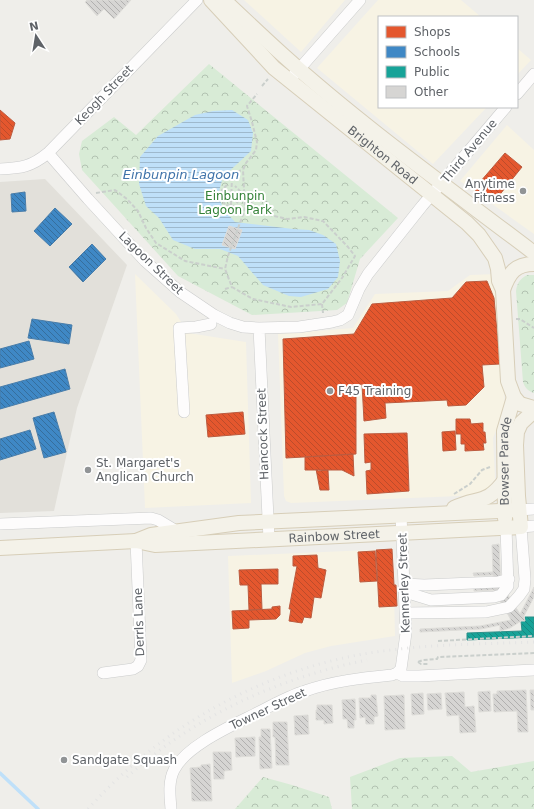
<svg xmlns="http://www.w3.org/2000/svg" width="534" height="809" font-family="'DejaVu Sans',sans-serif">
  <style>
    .commercial { fill: #f7f3e4 }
    .education { fill: #e2e0da }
    .forest { fill: url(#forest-crowns) }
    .water { fill: url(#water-rules) }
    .shops { fill: url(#shops-back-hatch); stroke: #bc5b3f }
    .schools { fill: url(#schools-back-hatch); stroke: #497da9 }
    .public { fill: url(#public-back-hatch); stroke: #2d908a }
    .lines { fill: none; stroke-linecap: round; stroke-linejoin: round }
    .stream { stroke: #bfe0f9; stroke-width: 3.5 }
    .building { fill: url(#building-back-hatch); stroke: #deddd9 }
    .minor-casing { stroke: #cbcccc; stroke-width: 12 }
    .major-casing { stroke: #d7ceb8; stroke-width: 16 }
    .path { stroke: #cacfcc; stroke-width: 2; stroke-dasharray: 4 2; stroke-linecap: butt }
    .minor { stroke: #fdfcfc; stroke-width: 11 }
    .major { stroke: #f4f2e9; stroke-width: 14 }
    .rail { stroke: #e4e4e4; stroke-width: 3; stroke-dasharray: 1 5; stroke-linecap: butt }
    .poi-dot { fill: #919496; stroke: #fff; stroke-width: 1.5 }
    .labels { text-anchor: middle; stroke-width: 4; stroke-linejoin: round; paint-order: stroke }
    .street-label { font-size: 12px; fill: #5f6368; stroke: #fff }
    .poi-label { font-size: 12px; fill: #5f6368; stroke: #fff; text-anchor: start }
    .park-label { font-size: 12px; fill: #348238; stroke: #fff }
    .water-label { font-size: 13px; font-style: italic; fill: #4174aa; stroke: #fff }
  </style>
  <defs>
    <pattern id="forest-crowns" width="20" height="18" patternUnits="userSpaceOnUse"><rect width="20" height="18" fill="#d8ebd6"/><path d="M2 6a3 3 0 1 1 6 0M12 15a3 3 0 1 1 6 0" fill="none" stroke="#b2c2b1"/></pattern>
    <pattern id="water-rules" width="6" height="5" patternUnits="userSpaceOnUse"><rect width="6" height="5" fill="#bfe0f9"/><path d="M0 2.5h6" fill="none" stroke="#9eb9cd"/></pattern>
    <pattern id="shops-back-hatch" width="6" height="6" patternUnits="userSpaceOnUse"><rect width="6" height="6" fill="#e4572e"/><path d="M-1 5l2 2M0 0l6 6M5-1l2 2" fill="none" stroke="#bc4c2b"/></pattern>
    <pattern id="schools-back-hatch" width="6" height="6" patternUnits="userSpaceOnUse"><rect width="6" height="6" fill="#3f88c5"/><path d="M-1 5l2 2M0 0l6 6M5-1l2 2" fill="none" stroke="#366e9c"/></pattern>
    <pattern id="public-back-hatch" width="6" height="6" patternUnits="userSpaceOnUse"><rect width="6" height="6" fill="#17a398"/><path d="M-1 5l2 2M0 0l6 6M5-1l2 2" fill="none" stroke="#188880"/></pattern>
    <pattern id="building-back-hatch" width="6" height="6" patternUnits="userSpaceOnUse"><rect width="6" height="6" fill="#d6d5d3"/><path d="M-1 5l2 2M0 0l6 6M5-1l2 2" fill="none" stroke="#b1b0af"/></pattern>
  </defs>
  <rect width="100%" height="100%" fill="#efeeea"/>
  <path class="commercial" d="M244,0H345L301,52Z
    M378,0H461L481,17H379V107H487L433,164L317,68Z
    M517,48L531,60L517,75Z
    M507,125L534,150V234L460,181Z
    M135,274L176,314L188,333L246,342L251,503L145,508Z
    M497,274L505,408L493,438L495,479L483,495L291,503L286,501L284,496L278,334L353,328L375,294L448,291L470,275Z
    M393,549L395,636L331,646L305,653L266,671L232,683L228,556Z"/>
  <path class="education" d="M45,179L127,265L77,408L54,511L0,513V182Z"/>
  <path class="forest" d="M209,64L398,218L360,259L347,303L337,310L252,315L178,276L82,170L79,154L82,141L114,117L136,135Z
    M527,275H534V393C528,391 525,388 523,382L516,291C517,283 520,279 527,275Z
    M452,756L471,772L534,761V809H352L350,777L400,758Z
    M263,777L292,785L329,797L332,809H235Z"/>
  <path class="water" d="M232,110L248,120L253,133L251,151L223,177L218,195L224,210L235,222L293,229L309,230L323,235L336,244L340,261L338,277L328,289L301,297L289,296L263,285L238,256L220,249H195L173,240L159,218L146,206L139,184L140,157L158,136L195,115L213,111Z"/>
  <path class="shops" d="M0,110L15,123L10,139L0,140Z
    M505,153L522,167L493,203L474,189Z
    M487,281L494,298L500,364L482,365L484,387L466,405L448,406L447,400L385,403L386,418L364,421L362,384L356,385V454L286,458L283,339L354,334L372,304L452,298L466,282Z
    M243,412L245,434L208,437L206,415Z
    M456,419H470L471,424L483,423V432H485L486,443H483L484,450L465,451V444H461V434H456Z
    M455,431L456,450L443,451L442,432Z
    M407,433L409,491L367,494L366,471L371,470V462L365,463L364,434Z
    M353,454L354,476L342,470H305V457Z
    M316,469L318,471L328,470L329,490H320Z
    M392,549L394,585H396L397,606L379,607L376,550Z
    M375,551L377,581L360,582L358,552Z
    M317,555L318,568L326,570L321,598L314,597L311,618L304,617L302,623L289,621L291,609H289L297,566H293V556Z
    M278,569V584H261L262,609L249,610L248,585H240L239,570Z
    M280,606V615L276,619L249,620V628L233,629L232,611L272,609V607Z"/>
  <path class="schools" d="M25,192L26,211L12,212L11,194Z
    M55,208L72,224L50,246L34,231Z
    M92,244L106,259L83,282L69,267Z
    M32,319L72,325L69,344L28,338Z
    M29,341L34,359L0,368V349Z
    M65,369L70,389L0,409V387Z
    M54,412L66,452L44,458L33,418Z
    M30,430L36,449L0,460V439Z"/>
  <path class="public" d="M525,617H534V637L467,640V633L522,631L521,621H525Z"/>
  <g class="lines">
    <path class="stream" d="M0,773L38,809"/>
  </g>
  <path class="building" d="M87,0H131L114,19L104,9L97,16L85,2Z
    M229,226L242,230L235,249L222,245Z
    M499,544L501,587L506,596L508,595L520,614L534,587V597L524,616L525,621H521L510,628L500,631V625L481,629L420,632V629L480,626L511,620L494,590L474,591V588L494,587L493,575L474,576L473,573L493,572L492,545Z
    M526,690L528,732H518L517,711L494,712L493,694H497V691Z
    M530,690H534V710H531Z
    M490,691L491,711L479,712L478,692Z
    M464,692L465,707L474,706L476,732L460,733L459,715L447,716L445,693Z
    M423,693L424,714L412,715L411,694Z
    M441,693L442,709L428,710L427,694Z
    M371,695H376L378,716L374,717V724H366L365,717L360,718L359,698H371Z
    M404,695L405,729L385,730L384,696Z
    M355,699L356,720H354V728H348L347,719H343L342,700Z
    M317,705H332L333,723L324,724V720H316V710H317Z
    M308,715L309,734L295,735L294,716Z
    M273,722H287L289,765H276L275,737H273Z
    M261,729H270L272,768L260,769L259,737H261Z
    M255,737V756L236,757L235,738Z
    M213,752H231L232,770L224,771V779H214Z
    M210,764L212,801H192L190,768L201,767V765Z"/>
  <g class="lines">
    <g class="minor-casing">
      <path id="minor" d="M294,75L360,0
        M517,94L534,74
        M48,153L88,199L145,261L180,292L214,315L230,323L243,327L259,328L299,327L332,322L340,320L348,315L359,289L368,274L422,206L506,107
        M0,169C21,168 31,167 48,153L197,0
        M259,328L269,539
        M184,412L179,328L196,327L211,324
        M519,510L534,509
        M0,524L151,518L158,520L178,532
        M405,584L424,585L498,582L509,579
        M405,592L431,600L494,597L501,595L508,586L506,527
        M406,613L486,612L509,607L519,596L524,589L525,579L521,527L534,526
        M103,673L133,669L138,666L141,660L136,541
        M397,673L401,669L406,633L401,515
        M171,809C170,796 168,782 174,770C186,746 231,726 255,714C271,706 288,696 305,691C333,681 362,678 392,675L397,673L403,676H419L534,670"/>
    </g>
    <g class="major-casing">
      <g id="major">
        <path id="s1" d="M211,0L274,68L467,223L479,235L495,258L498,269L499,281L503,290L508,381L514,397L520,404L534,408"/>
        <path d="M224,0C244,19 264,38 284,56C363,127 450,189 534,253"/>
        <path d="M503,290C509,273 515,264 534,264"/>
        <path d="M454,508C478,496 486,506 505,480"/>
        <path id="s2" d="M505,519L504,431L514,397"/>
        <path d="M136,541L151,535L239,523L519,510"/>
        <path id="s3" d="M0,548L136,541L155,545L521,527L518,496L516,445L517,432L521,423L534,411"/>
      </g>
    </g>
    <path class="path" d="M262,86L268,79
      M227,185L222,190V198L225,205L235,206L240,198V191L235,186
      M96,193L115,190L127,199L138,211L146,228L156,243L185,261L225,269
      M245,198L257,207L260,212
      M231,205L232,176L235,172L243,170
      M245,209L287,219L304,217L323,221L348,247L355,256L342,278L322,304L291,307L253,299L232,287L225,269L228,256L245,209L243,170L246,163L256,150L257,142L252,122L247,106L257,94
      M225,289L232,287
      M322,304L323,313
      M516,319H520L534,328
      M454,494L470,484L482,470L490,467
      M438,641L534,636
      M418,662L423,660L437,659L438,657L534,653
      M418,662L421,664H428"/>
    <use href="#minor" class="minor"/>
    <use href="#major" class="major"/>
    <path class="rail" d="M127,777C195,716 278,678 367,660
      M88,809C106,789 126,770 147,753C214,699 298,662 383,651C433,644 484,644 534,642"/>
  </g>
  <g class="poi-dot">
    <circle cx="523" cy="191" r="4"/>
    <circle cx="330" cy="391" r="4"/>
    <circle cx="88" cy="470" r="4"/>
    <circle cx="64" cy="760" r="4"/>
  </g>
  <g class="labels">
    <g class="street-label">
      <text transform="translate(104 95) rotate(-46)" y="4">Keogh Street</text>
      <text transform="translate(469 151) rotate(-50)" y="4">Third Avenue</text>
      <text dy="4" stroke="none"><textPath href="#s1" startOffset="232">Brighton Road</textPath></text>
      <text transform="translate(151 263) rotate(44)" y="4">Lagoon Street</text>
      <text transform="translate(263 434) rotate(-92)" y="4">Hancock Street</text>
      <text dy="4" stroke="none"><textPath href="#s2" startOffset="58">Bowser Parade</textPath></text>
      <text dy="4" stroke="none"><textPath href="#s3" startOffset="335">Rainbow Street</textPath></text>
      <text transform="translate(404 583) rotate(-92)" y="4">Kennerley Street</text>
      <text transform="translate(139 622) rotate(-92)" y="4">Derrls Lane</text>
      <text transform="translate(268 709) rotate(-25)" y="4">Towner Street</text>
    </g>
    <g class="poi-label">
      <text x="515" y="188" text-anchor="end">Anytime<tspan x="515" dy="14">Fitness</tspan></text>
      <text x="338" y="395">F45 Training</text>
      <text x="96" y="467">St. Margaret's<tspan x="96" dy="14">Anglican Church</tspan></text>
      <text x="72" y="764">Sandgate Squash</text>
    </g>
    <g class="park-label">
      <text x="235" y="200">Einbunpin<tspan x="235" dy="14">Lagoon Park</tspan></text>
    </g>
    <g class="water-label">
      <text x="181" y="179">Einbunpin Lagoon</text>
    </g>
  </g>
  <rect x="378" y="16" width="140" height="92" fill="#ffffff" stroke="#bfc1c3"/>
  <rect x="386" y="26" width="20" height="12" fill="#e4572e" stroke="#bfc1c3"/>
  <text x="414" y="36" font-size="12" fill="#5f6368">Shops</text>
  <rect x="386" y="46" width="20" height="12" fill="#3f88c5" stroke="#bfc1c3"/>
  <text x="414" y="56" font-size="12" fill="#5f6368">Schools</text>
  <rect x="386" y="66" width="20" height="12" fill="#17a398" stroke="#bfc1c3"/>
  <text x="414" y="76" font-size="12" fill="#5f6368">Public</text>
  <rect x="386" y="86" width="20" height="12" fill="#d6d5d3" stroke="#bfc1c3"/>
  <text x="414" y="96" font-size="12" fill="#5f6368">Other</text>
  <g transform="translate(36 36) rotate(348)" stroke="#ffffff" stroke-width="3" paint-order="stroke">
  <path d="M0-3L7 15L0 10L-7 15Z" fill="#5f6368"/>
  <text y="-6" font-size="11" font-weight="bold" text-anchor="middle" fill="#5f6368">N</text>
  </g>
</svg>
